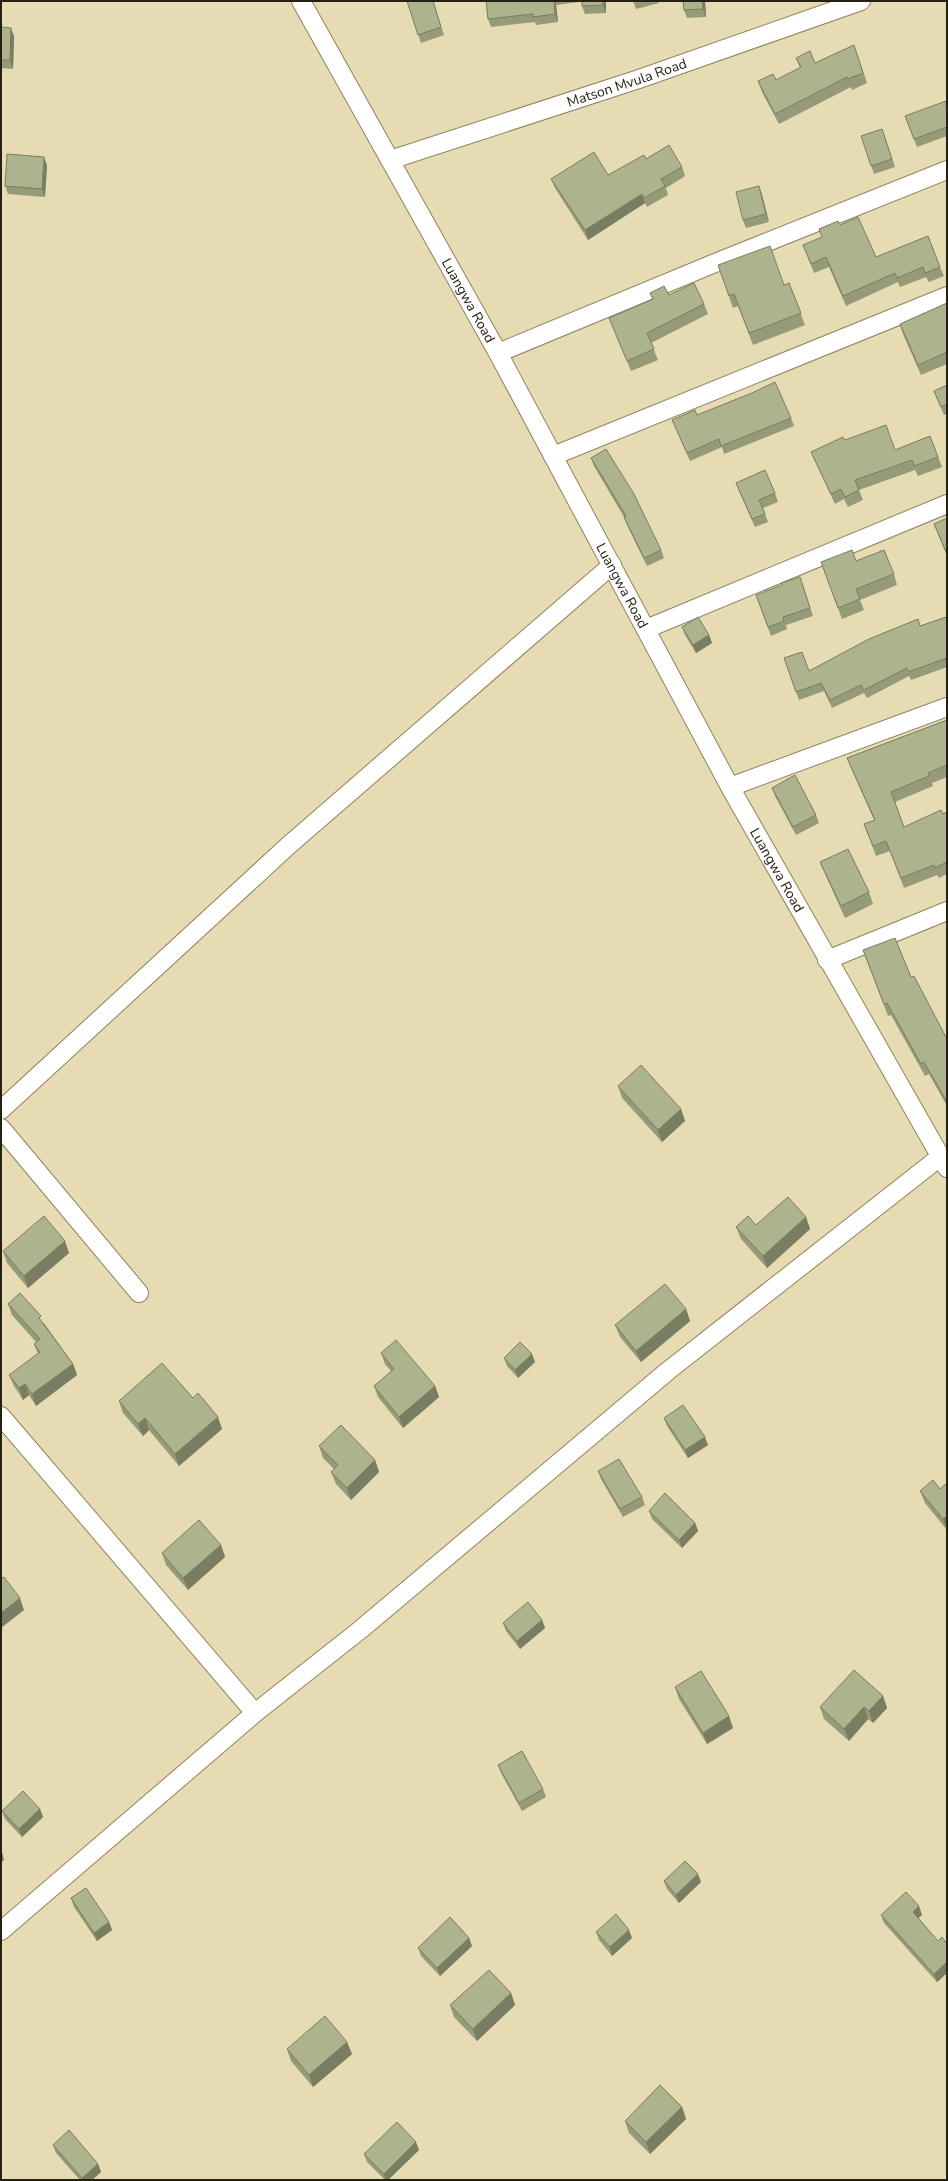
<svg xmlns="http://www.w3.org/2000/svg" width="948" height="2181" font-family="'Nunito Sans',sans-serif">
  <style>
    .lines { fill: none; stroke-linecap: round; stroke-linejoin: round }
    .minor-casing { stroke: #8e845e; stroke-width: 20 }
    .minor { stroke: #fff; stroke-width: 18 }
    .wall { fill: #959a78 }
    .shaded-wall { fill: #797d62 }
    .building { fill: #adb38c; stroke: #797d62 }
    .labels { text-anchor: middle; stroke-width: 3.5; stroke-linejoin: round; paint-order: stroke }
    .street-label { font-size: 14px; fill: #252112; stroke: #f3e8c0 }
  </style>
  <rect width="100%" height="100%" fill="#e6dbb3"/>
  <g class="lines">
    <g class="minor-casing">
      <g id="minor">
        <path id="s1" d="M301,1L498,353L730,787L947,1168"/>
        <path id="s2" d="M390,160L639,79L861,1"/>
        <path d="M498,353L715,263L947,170"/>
        <path d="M553,456L947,296"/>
        <path d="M646,629L947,504"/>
        <path d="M730,787L947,707"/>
        <path d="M827,960L947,911"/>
        <path d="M1,1110L289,845L612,565"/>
        <path d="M1,1128L139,1293"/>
        <path d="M1,1416L255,1713"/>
        <path d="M1,1931L255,1713L360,1630L669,1370L940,1157"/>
      </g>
    </g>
    <use href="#minor" class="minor"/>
  </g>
  <path class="wall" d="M407,1H433L444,35L421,43Z
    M486,1H578L579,2L556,5L558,22L536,25L535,22L491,27L488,19Z
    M582,1H606V13L585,14L582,6Z
    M633,1H658L659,3L636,9Z
    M683,1H705L706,17L687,18L684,10Z
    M1,27L14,36L13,69L1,68Z
    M858,56L867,83L852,90L851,87L779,124L762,92L758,81L776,80L800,68L796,58L815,63Z
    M947,103V136L917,147L905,116Z
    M882,129L895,167L874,174L861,136Z
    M646,159L682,167L685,176L666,188L668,195L647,207L645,203L588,240L555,188L551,179L608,175Z
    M47,165L45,197L8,194L5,186Z
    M759,186L762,195L769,222L746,228L743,220Z
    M840,225L876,257L940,267L944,276L929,282L926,277L900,287L898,282L846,306L829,267L814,273L803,245L822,237L819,229Z
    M718,265L784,285L789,283L805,325L753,345L738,306L733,308Z
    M650,293L669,295L704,304L708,314L651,343L658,360L631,371L609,318L653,300Z
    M947,303V364L921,375L903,334L900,324Z
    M947,385V414L944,415L937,399L934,391Z
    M697,415L791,418L794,426L724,454L722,447L690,461L672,420Z
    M930,436L942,467L918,476L915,470L859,490L863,500L848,507L844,499L835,504L815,461L811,452L845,440L895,450Z
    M591,458L661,550L664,558L647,566L627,525L624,517L594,466Z
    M736,483L775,493L778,502L763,508L768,522L755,527L739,491Z
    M947,518V556L934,524Z
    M856,561L894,574L897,585L860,600L864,610L842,619L821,562Z
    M803,585L813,616L786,625L787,629L771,636L756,595Z
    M947,616V667L911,680L909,676L867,698L864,693L832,708L824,691L799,700L784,658L809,671L920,626Z
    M682,627L709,635L712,643L696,653L685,635Z
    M947,720V777L932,783L933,786L895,802L904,827L947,812V874L939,878L937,875L904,888L890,851L876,856L864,824L874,820L851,768L847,758Z
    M772,788L816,815L819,823L796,835L775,796Z
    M820,862L869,892L873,904L845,918L825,874Z
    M863,950L911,977L947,1039V1106L929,1074L925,1076L891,1015L888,1016Z
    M618,1086L681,1109L685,1121L662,1142L622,1098Z
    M806,1217L810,1229L767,1268L741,1239L736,1227L756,1225Z
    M3,1251L69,1253L28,1288L7,1263Z
    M8,1304L44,1323L73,1364L77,1375L36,1406L29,1395L23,1400L14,1386L9,1375L38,1354L34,1344L36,1342L12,1315Z
    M686,1309L690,1321L641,1362L620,1337L615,1325Z
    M381,1353L435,1386L439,1397L403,1428L378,1397L374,1386L391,1371L385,1364Z
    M504,1358L535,1362L518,1378L507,1366Z
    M193,1398L222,1429L179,1466L149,1430L143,1436L123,1413L119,1401Z
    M664,1418L708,1445L688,1458L667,1426Z
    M319,1446L375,1460L379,1472L351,1500L336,1484L331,1472L334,1469L323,1458Z
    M598,1471L642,1497L645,1505L623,1517L601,1479Z
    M947,1483V1530L925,1503L920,1491L940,1489Z
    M649,1511L695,1523L698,1531L682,1548L652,1519Z
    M221,1545L225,1557L188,1590L166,1565L162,1553Z
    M542,1620L545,1628L520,1649L506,1631L503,1623Z
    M675,1687L733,1728L707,1744L679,1699Z
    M883,1696L887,1708L873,1723L868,1719L849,1741L824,1719L820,1707Z
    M498,1765L543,1789L546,1797L522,1811L501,1773Z
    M40,1809L43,1817L22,1837L5,1819L2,1811Z
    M664,1881L701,1882L679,1903L667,1889Z
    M71,1898L109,1922L112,1930L97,1941L74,1907Z
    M881,1915H922L918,1918L938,1941L947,1944V1973L937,1982L884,1923Z
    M596,1932L632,1938L612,1956L599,1940Z
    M469,1938L472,1946L440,1976L421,1956L418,1948Z
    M511,1993L515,2005L477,2041L454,2017L450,2005Z
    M347,2042L352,2054L313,2087L291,2061L287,2049Z
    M682,2107L686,2119L650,2154L629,2133L625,2121Z
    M53,2145L98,2164L101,2172L92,2180H80L56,2153Z
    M419,2150L388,2180H385L367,2162L364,2154Z"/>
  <path class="shaded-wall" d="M554,1H555L556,5L558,22L555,14Z
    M603,1H606V13L603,5Z
    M702,1H705L706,17L703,9Z
    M11,28L14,36L13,69L10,60Z
    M44,157L47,165L45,197L42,189Z
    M759,186L762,195L769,222L766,214Z
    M642,194L645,203L588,240L585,230Z
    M709,635L712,643L696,653L693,645Z
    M681,1109L685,1121L662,1142L658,1130Z
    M806,1217L810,1229L767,1268L763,1256Z
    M65,1241L69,1253L28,1288L24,1276Z
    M686,1309L690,1321L641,1362L636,1351Z
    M532,1354L535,1362L518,1378L515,1370Z
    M73,1364L77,1375L36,1406L32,1394Z
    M25,1384L29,1395L23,1400L19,1388Z
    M435,1386L439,1397L403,1428L399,1417Z
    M218,1417L222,1429L179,1466L175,1454Z
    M145,1418L149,1430L143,1436L138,1424Z
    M705,1437L708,1445L688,1458L685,1450Z
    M375,1460L379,1472L351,1500L347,1488Z
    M947,1516V1529L943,1519Z
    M695,1523L698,1531L682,1548L679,1540Z
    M221,1545L225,1557L188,1590L183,1578Z
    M20,1598L24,1610L1,1628V1613Z
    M542,1620L545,1628L520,1649L517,1641Z
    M883,1696L887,1708L873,1723L869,1711Z
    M864,1707L868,1719L849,1741L844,1729Z
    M729,1716L733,1728L707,1744L703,1733Z
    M40,1809L43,1817L22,1837L19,1829Z
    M1,1852H2L4,1860L1,1862Z
    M698,1874L701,1882L679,1903L676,1895Z
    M919,1906L922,1915L916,1920L913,1912Z
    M109,1922L112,1930L97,1941L94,1933Z
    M629,1930L632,1938L612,1956L610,1947Z
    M469,1938L472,1946L440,1976L437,1968Z
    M947,1962V1973L937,1982L934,1974Z
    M511,1993L515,2005L477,2041L473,2029Z
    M347,2042L352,2054L313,2087L309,2075Z
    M682,2107L686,2119L650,2154L646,2142Z
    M416,2142L419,2150L388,2180H386L384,2174Z
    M98,2164L101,2172L92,2180H83L82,2178Z"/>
  <path class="building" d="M407,1H433L441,27L418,35Z
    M486,1H554L555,14L533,17V14L488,19Z
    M582,1H603V5L582,6Z
    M683,1H702L703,9L684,10Z
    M1,27L11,28L10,60H1Z
    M854,45L863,73L848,79L847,77L775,114L758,81L773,74L776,80L801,67L796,58L810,51L815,63Z
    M946,101L947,127L914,139L905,116Z
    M882,129L892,159L871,166L861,136Z
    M669,145L682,167L661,179L665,186L644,198L642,194L585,230L551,179L594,152L608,175L644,155L646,159Z
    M7,154L44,157L42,189L5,186Z
    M759,186L766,214L743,220L736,192Z
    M858,217L876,257L928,236L940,267L925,273L923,267L897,278L895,273L843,296L826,257L811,264L803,245L822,237L819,229L838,221L840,225Z
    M770,246L784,285L789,283L801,313L749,333L734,294L729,296L718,265Z
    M694,283L704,304L647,333L654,349L627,361L609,318L653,299L650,293L664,286L669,295Z
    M947,303V352L918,365L900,324Z
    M775,382L791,418L721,446L719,439L687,453L672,420L695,410L697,415L752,393Z
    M947,385V404L941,407L934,391Z
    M886,425L895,450L930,436L938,457L914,466L912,460L855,480L859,490L845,497L841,489L831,494L811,452L843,437L845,440Z
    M606,449L634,494L661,550L644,558L624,517L626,516L591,458Z
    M765,470L775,493L759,500L765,514L752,519L736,483Z
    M947,518V554L934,524Z
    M852,550L856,561L884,550L894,574L856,589L860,599L838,608L821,562Z
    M800,577L810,608L783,617L784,621L768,627L756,595L782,585L781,583Z
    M698,617L709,635L693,645L682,627Z
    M947,617V658L908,672L907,668L864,690L861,685L830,700L821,683L796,692L784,658L802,652L809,671L869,639L918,619L920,626Z
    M947,720V765L928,773L929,776L891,792L904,827L941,810L943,814L947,812V862L935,868L934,865L901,878L886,841L873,846L864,824L875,820L847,758Z
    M795,775L816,815L793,827L772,788Z
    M848,849L869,892L841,906L820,862Z
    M895,938L911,977L914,976L947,1039V1102L924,1062L921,1064L887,1003L884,1004L863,950Z
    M641,1065L681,1109L658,1130L618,1086Z
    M788,1197L806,1217L763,1256L736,1227L748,1216L756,1225Z
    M44,1216L65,1241L24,1276L3,1251Z
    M665,1284L686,1309L636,1351L615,1325Z
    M20,1293L41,1316L39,1318L73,1364L32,1394L25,1384L19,1388L9,1375L40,1352L34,1344L40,1339L8,1304Z
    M396,1340L435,1386L399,1417L374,1386L394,1369L381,1353Z
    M520,1342L532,1354L515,1370L504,1358Z
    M162,1363L193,1398L198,1393L218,1417L175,1454L145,1418L138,1424L119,1401Z
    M683,1405L705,1437L685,1450L664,1418Z
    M341,1425L375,1460L347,1488L331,1472L338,1465L319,1446Z
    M619,1459L642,1497L620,1509L598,1471Z
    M933,1480L940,1489L947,1483V1516L943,1519L920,1491Z
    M665,1493L695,1523L679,1540L649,1511Z
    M199,1520L221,1545L183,1578L162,1553Z
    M4,1577L20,1598L1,1613V1579Z
    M528,1602L542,1620L517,1641L503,1623Z
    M854,1670L883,1696L869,1711L864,1707L844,1729L820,1707Z
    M701,1671L729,1716L703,1733L675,1687Z
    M522,1751L543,1789L519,1803L498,1765Z
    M23,1791L40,1809L19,1829L2,1811Z
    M685,1861L698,1874L676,1895L664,1881Z
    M86,1888L109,1922L94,1933L71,1898Z
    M906,1892L919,1906L913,1912L938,1941L942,1937L947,1944V1962L934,1974L881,1915Z
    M616,1914L629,1930L610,1947L596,1932Z
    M450,1917L469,1938L437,1968L418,1948Z
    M489,1970L511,1993L473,2029L450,2005Z
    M325,2016L347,2042L309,2075L287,2049Z
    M660,2085L682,2107L646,2142L625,2121Z
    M397,2122L416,2142L384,2174L364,2154Z
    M69,2130L98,2164L82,2178L53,2145Z"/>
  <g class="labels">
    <g class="street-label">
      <text dy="5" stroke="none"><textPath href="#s2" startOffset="249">Matson Mvula Road</textPath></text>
      <text dy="5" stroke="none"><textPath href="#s1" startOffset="343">Luangwa Road</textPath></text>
      <text dy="5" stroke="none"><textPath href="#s1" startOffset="667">Luangwa Road</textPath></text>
      <text dy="5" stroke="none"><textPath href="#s1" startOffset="991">Luangwa Road</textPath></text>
    </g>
  </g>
  <rect width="948" height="2181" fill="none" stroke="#252112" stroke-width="4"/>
</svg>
